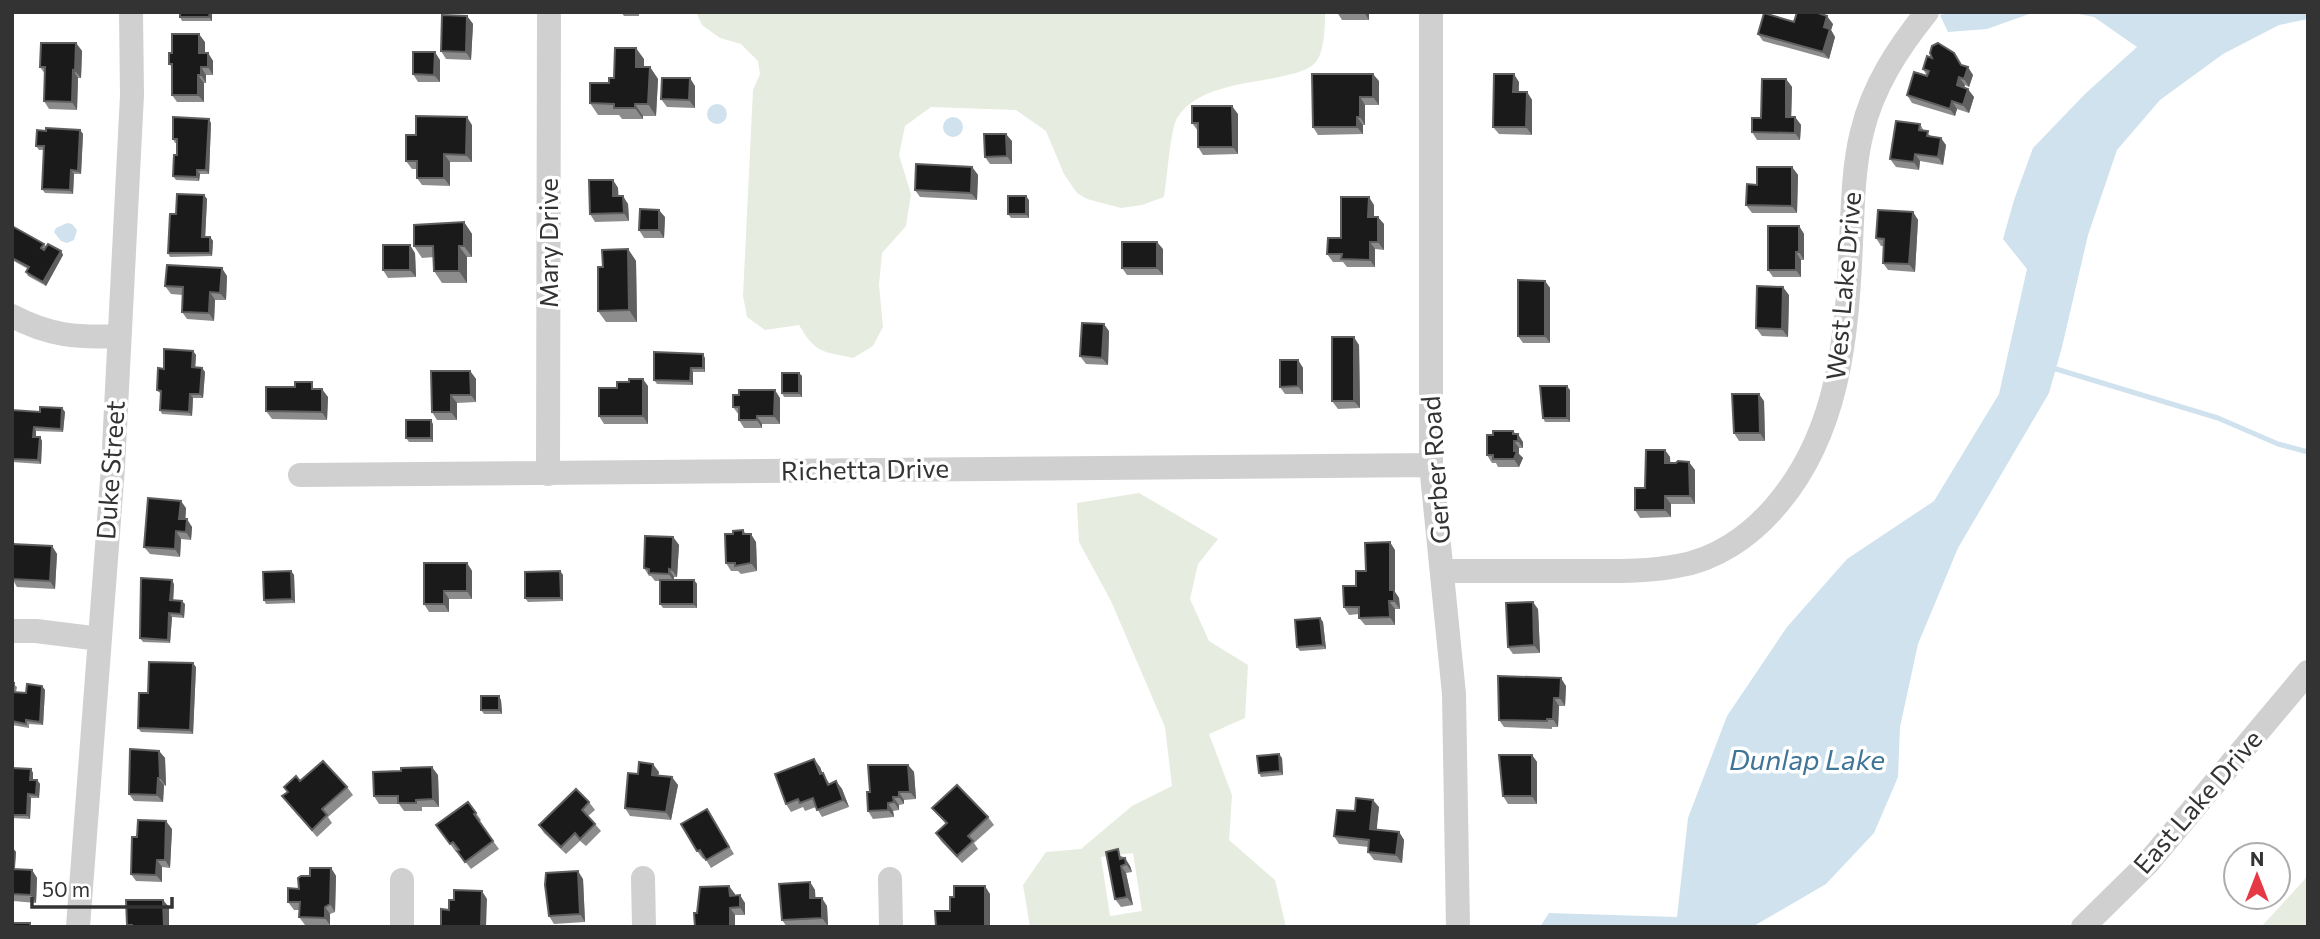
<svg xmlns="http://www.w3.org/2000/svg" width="2320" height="939" font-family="Commissioner,sans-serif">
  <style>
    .green { fill: #e6ecdf; fill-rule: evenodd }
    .water { fill: #cfe2ee }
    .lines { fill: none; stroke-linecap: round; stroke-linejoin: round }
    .stream { stroke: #cfe2ee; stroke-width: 5 }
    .minor { stroke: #d0d0d0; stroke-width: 24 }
    .wall { fill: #8c8c8c }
    .shaded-wall { fill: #5f5f5f }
    .building { fill: #1a1a1a; stroke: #5f5f5f; stroke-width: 2 }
    .labels { text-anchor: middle; stroke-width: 7; stroke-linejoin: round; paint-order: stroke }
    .street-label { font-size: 26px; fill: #333; stroke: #fff }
    .water-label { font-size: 28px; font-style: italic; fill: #3f7597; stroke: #fff }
  </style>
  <rect width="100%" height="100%" fill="#fff"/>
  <path class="green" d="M696,12H1325C1325,26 1325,54 1314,64C1305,72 1291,74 1279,77C1246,84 1197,86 1177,118C1170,130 1167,181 1164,197L1142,205L1121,208L1087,199L1077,193L1064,174L1046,131L1016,110L931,107L905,126L899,155L911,194L906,226L882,253L879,285L883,327L873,346L853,358C822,351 816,354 799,325L765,330L747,317L743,296L753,90L760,74L758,61L741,44L720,38L702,25Z
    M1139,493L1218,539L1198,564L1190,599L1209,641L1248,665L1245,718L1209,734L1232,795L1229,840L1275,880L1286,927H1030L1023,885L1046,852L1081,849L1132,806L1172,786L1165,727L1111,601L1079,542L1077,503ZM1133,853L1142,911L1110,916L1101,857Z
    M2308,872V927H2261L2305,879Z"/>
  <path class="water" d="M1951,12H2035L1987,29L1948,32L1940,15Z
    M2069,12H2308V19L2279,25L2223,54L2160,100L2117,150L2088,235L2062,347L2049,393L1958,548L1918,644L1900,727L1898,777L1874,833L1826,884L1752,927H1540L1549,913L1677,917L1688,818L1727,716L1787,627L1847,559L1934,501L1999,394L2027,269L2003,239L2014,200L2033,148L2086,93L2137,47L2094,17Z
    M707 114a10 10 0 1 1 20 0a10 10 0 1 1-20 0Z
    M943 127a10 10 0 1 1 20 0a10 10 0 1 1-20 0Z
    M67,223L72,224L77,230L74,240L67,243L61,241L54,232L56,228Z"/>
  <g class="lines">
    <path class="stream" d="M2056,369L2218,418L2278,444L2308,452"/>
    <path class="minor" d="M1431,12V465L1454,694L1458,927
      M12,316C50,336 78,338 119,336
      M548,474L549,12
      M300,475L1431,465
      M1443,571C1489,571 1535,571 1581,571C1613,571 1646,572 1677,566C1716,560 1750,536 1775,507C1839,434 1847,336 1851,243C1853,206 1853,168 1862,132C1873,86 1898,48 1927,12
      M12,631H36L100,639
      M643,878L644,927
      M890,879L891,927
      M402,880V927
      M78,927L113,467L132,95L131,12
      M2083,927L2147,864L2308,672"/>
  </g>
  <path class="wall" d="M212,12V21H182L180,17Z
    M621,12H639V16H624Z
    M1337,12H1369V20H1342Z
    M467,16L473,24L471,60L446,59L441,51Z
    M1794,22L1833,24L1831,30L1835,37L1829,59L1763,41L1758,34Z
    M205,42V53H208L213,61V75H206V83H204V102H177L172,95V67L169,64L172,53Z
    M76,43L82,51L81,78H78L77,110L49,109L44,101L45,74L40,67Z
    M644,59V67H650L658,79L656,116H643V119H622L619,115H598L590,103L614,78Z
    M440,60V82H418L413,74Z
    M1962,65L1973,75L1969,87L1965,85L1964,87L1974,97L1969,113L1957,109L1955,116L1912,103L1907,95L1927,76L1923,69Z
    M1786,79L1792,87L1791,117H1795L1801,125L1800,140H1757L1752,132Z
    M1379,81V105H1365V125H1363V134L1318,135L1313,127Z
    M1519,82V92H1527L1532,100V135L1499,134L1493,127Z
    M695,86V108L667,107L661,99Z
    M1238,114V154L1203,155L1198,147V131L1192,123Z
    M211,123L209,174H200L199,181L176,180L173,176L177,155V143H175L173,139Z
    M1920,124L1924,131L1931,136L1946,145L1943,165L1920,161L1919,170L1896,167L1890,159Z
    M472,125V162H450V186L422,185L417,178V169H412L406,161L416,135Z
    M80,130L83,134L81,174H74L73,194L45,193L42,189L44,150H39L36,146Z
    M1012,141V164H990L985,157Z
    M972,167L978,175L977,200L920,197L915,190Z
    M1792,167L1798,175L1797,213H1752L1746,205L1757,185Z
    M613,180L618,188V196L628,204L629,221L595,222L590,214Z
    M204,195L207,199L205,237H210L213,241L212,256L170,257L168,253L176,214Z
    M1029,200V218H1011L1008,214Z
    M1374,205V217L1384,224V250L1375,249V267H1347L1343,262H1333L1327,254Z
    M1913,212L1918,220L1915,272L1888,270L1883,263L1884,246H1881L1876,238Z
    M665,217L664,238H644L639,230Z
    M464,222L472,234V257H467V283H442L434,271V257L422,258L414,246Z
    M12,226L46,246L61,251L63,255L46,286L28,276L26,272L28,269L12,260Z
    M1799,226L1804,234V260H1801V277H1773L1768,270Z
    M628,249L636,261L637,322H606L598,311L603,267Z
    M1163,249V275H1127L1122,268Z
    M415,253L416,277L388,278L383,270Z
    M227,276L226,300H215L214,321L187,319L182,312L183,295L171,294L165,286Z
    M1545,281L1550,288V343H1523L1518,336Z
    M1789,295L1788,337L1762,336L1756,328Z
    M1109,331L1108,365L1086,364L1080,356Z
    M1359,345L1360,408L1338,409L1332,401Z
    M193,351L196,355L195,367L202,368L205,372L203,398H193L192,416L162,414L160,410L161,394L157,390L164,369Z
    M705,358V372H693V385L657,384L654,380Z
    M1298,360L1303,368V394H1285L1280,387Z
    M470,371L476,379V402L457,403V420H437L432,412Z
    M799,373L802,376V397H784L782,393Z
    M648,386V424H604L599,416L617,388Z
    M317,389L328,397L327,420L272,419L266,411Z
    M1570,390V422H1545L1543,418Z
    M780,398V424H762V428H744L739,420V415L733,407Z
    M1764,401L1765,441H1739L1734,433Z
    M62,408L65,412L63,432L36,431V437H40L42,441L41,464L12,462V410L40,412Z
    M433,424V442H409L406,438Z
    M1513,431L1523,442V448H1519V454L1523,458L1519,467H1498L1496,463H1492L1487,455L1493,435Z
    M1665,450L1670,457V463L1695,470V504H1671V517L1640,518L1635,510Z
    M186,508L185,519L192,527L191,540L181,539L180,557L150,554L144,547Z
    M743,530L746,534L756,542L757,571L741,574L738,571H731L726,563L733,534Z
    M673,537L679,545L677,577H674V580H694L697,584V608H663L660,604V581H655L651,576H649L644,568Z
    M12,540L15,544L52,546L57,554L55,589L17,587L14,582H12Z
    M1395,550V592L1399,598L1400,609H1395V625H1365L1359,618V614L1349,615L1344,607L1366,571Z
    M467,563L472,571V599H449V612H429L424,604Z
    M291,571L294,575L295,603L266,604L264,600Z
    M560,571L563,575V601L528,602L525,598Z
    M174,584L173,600L185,604L184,618L172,617L170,643L143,642L140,638Z
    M1538,609L1540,653L1513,654L1508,647Z
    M1320,618L1323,622L1326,649L1300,651L1297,647Z
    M196,667L193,734L141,732L138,728L148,693Z
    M12,683L17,687L16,692L26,693L42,686L45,690L43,725L29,724V728L12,725Z
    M1566,686L1565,706H1559L1558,727H1552V729L1504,727L1499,720Z
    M501,700L502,714H484L481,710Z
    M159,751L165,758L166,786L164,785L163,802L134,801L129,794Z
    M1532,755L1537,762V804H1508L1503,796Z
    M1282,758L1283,775L1261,777L1259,773Z
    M908,765L914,772L916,799L904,800V804L899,805V810L893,811L894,817L873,819L868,811L870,792Z
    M820,767L822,773L830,784L836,781L842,789L849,807L822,817L816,807L805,811L803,807L791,812L786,804Z
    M12,768L31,769L33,773V780H37L40,784L39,798H31L30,819L12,818Z
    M659,772L658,776L678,785L671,820L630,816L625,808L638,774Z
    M438,775L439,807H422V811H404L399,804H379L374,796Z
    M300,781L347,787L353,795L328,817L332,823L317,837L282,796L287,792L284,787Z
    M468,802L481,820L479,822L499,849L471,869L457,851L456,852L436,825Z
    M589,802L595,810L588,816L595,824L601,831L586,846L580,841L566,854L544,833L539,825Z
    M1379,807L1376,830L1399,832L1404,840L1402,863L1374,860L1368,852L1369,847L1339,844L1334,836L1355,811Z
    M932,808L988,817L994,825L974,843L978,849L962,863L941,841L936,833L946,824Z
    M707,809L734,854L711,868L705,858L703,859L697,851Z
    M172,829L170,868L162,867V882L136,881L131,874L137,837Z
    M12,847L16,852L15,869L32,870L37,878L36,903L13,901L12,906Z
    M1106,852L1124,857L1130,866L1132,872L1126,873L1133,905L1121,907L1115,899Z
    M331,868L336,876L335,912L330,914V925H305L299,917V910H294L288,902L310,876Z
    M583,879L585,922L554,924L549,916Z
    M810,882L815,890V898L827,906L828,926L787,927L782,920Z
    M735,894V895L745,903V915H735V927H695L697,913Z"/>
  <path class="shaded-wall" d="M210,12H212V21L209,17Z
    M1364,12H1369V20Z
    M467,16L473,24L471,60L466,52Z
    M1827,16L1833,24L1831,30L1835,37L1829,59L1823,52L1824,27Z
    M199,34L205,42V61L199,53Z
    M76,43L82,51L81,78L75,71Z
    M636,48L644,59V79L636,67Z
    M435,52L440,60V82L434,75Z
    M208,53L213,61V75L208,67Z
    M1954,53L1966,72L1968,67L1973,75L1969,87L1964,79Z
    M201,67L206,75V83L201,75Z
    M650,67L658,79L656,116L648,104Z
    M73,70L78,78L77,110L72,102Z
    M1373,74L1379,81V105L1373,97Z
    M1514,74L1519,82L1518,99L1513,92Z
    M198,75L204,83V102L198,95Z
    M1959,77L1965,85L1962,93L1957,85Z
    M690,78L695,86V108L689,100Z
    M1786,79L1792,87L1791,125L1786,117Z
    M1968,89L1974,97L1969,113L1963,105Z
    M1527,92L1532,100V135L1526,127Z
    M1360,97L1365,105V125L1360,117Z
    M1952,101L1957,109L1955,116L1950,109Z
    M635,104L643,116V119L635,108Z
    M1232,106L1238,114V154L1233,147Z
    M467,117L472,125V162L466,155Z
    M1357,117L1363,125V134L1357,127Z
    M1795,117L1801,125L1800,140L1795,133Z
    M209,119L211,123L209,174L206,170Z
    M80,130L83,134L81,174L78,171Z
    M1006,134L1012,141V164L1007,156Z
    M1941,138L1946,145L1943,165L1938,157Z
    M444,154L450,162V186L444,178Z
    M1915,154L1920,161L1919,170L1914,162Z
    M972,167L978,175L977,200L971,193Z
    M1792,167L1798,175L1797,213L1792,206Z
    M71,170L74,174L73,194L70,190Z
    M197,170L200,174L199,181L197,177Z
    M613,180L618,188L619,204L613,196Z
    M204,195L207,199L205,241L202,237Z
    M623,196L628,204L629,221L624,213Z
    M1026,196L1029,200V218L1026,214Z
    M1369,197L1374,205V224L1368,217Z
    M659,210L665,217L664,238L659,230Z
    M1913,212L1918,220L1915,272L1909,264Z
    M1378,217L1384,224V250L1378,242Z
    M464,222L472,234V257L464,246Z
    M1799,226L1804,234V260L1799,252Z
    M210,237L213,241L212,256L210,253Z
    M1157,242L1163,249V275L1157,268Z
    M1370,242L1375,249V267L1370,260Z
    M410,245L415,253L416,277L410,270Z
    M459,246L467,257V283L459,271Z
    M628,249L636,261L637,322L629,310Z
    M61,251L63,255L46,286L43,282Z
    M1796,252L1801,260V277L1796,270Z
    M222,268L227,276L226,300L220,293Z
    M1545,281L1550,288V343L1545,336Z
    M1783,287L1789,295L1788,337L1782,329Z
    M210,292L215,300L214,321L209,313Z
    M1104,324L1109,331L1108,365L1102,358Z
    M1354,337L1359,345L1360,408L1354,401Z
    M193,351L196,355L195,371L192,367Z
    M703,354L705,358V372L703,368Z
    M1298,360L1303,368V394L1298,386Z
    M202,368L205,372L203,398L200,394Z
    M691,368L693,372V385L690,381Z
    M470,371L476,379V402L471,395Z
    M799,373L802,376V397L799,393Z
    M643,379L648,386V424L643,416Z
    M1567,386L1570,390V422L1567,418Z
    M322,389L328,397L327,420L322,412Z
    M775,390L780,398V424L774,416Z
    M190,394L193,398L192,416L189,412Z
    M1759,394L1764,401L1765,441L1760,433Z
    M451,395L457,403V420L451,412Z
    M62,408L65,412L63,432L61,429Z
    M757,416L762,424V428L757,420Z
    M431,420L433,424V442L431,438Z
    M34,427L36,431V441L33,437Z
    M1513,431L1518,438V434L1523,442V448L1513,434Z
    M40,437L42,441L41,464L38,460Z
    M1514,441L1519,448V454L1523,458L1519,467L1514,459Z
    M1665,450L1670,457L1671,471L1665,463Z
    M1689,462L1695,470V504L1690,496Z
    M1665,496L1671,504V517L1665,510Z
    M181,501L186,508L185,527L179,519Z
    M187,519L192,527L191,540L186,532Z
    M176,531L181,539L180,557L175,549Z
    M751,534L756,542L757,571L751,563Z
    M673,537L679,545L677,577L672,570Z
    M1390,542L1395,550V592L1399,598L1400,609L1394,601L1390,590Z
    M52,546L57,554L55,589L50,581Z
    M467,563L472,571V599L467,591Z
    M669,569L674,577V582L669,574Z
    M291,571L294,575L295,603L292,599Z
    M560,571L563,575V601L561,598Z
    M172,580L174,584L173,604L170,600Z
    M694,580L697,584V608L694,604Z
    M444,591L449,599V612L444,604Z
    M182,601L185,604L184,618L181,614Z
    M1389,601L1395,609V625L1390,617Z
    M1533,602L1538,609L1540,653L1534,645Z
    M169,613L172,617L170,643L168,640Z
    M1320,618L1323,622L1326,649L1323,645Z
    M193,663L196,667L193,734L190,730Z
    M1561,678L1566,686L1565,706L1560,698Z
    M42,686L45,690L43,725L40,722Z
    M499,696L501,700L502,714L499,710Z
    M1554,698L1559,706L1558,727L1553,719Z
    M159,751L165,758L166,786L160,778Z
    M1279,754L1282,758L1283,775L1280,771Z
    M1532,755L1537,762V804L1532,796Z
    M814,759L820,767L826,782L820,774Z
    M653,764L659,772L657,782L652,775Z
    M908,765L914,772L916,799L910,792Z
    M432,767L438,775L439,807L433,799Z
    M31,769L33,773V784L30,780Z
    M672,777L678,785L671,820L666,812Z
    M158,778L164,785L163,802L157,795Z
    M37,780L40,784L39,798L36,795Z
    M836,781L842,789L849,807L843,800Z
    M899,792L904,800V804L899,797Z
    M28,794L31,798L30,819L27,815Z
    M893,797L899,805V810L894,802Z
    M1373,800L1379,807L1376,837L1370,829Z
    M888,803L893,811L894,817L888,810Z
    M166,821L172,829L170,868L165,860Z
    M1399,832L1404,840L1402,863L1396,855Z
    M12,847L16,852L14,877L12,874Z
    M1125,858L1130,866L1132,872L1126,864Z
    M157,860L162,867V882L156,875Z
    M1121,866L1126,873L1133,905L1127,897Z
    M331,868L336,876L335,912L330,904Z
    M32,870L37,878L36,903L31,895Z
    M578,871L583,879L585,922L580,914Z
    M810,882L815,890L816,906L810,898Z
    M729,886L735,894V903L730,896Z
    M985,886L990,894V927L985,926Z
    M482,891L487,899L486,927H481Z
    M740,895L745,903V915L740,907Z
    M822,898L827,906L828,926L822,918Z
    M163,900L169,907V927H164Z
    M325,907L330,914V925L325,918Z
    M730,908L735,915V927H730Z"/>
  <path class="building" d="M180,12H210L209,17H180Z
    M1797,12H1815L1827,16L1824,27L1830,29L1823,52L1758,34L1764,13L1794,22Z
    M442,15L467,16L466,52L441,51Z
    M172,34H199V53H208V67H201V75H198V95H172V64H169V53H172Z
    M41,43H76L75,71L73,70L72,102L44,101L45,67H40Z
    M1938,43L1954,53L1961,65L1968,67L1964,79L1959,77L1957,85L1968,89L1963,105L1952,101L1950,109L1907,95L1914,72L1927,76L1929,71L1923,69L1927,56L1932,58L1930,53L1932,46Z
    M615,48H636V67H650L648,104H635V108H614V104L590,103V83H609V78H614Z
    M413,52H435L434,75L413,74Z
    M1312,74H1373V97H1360V117H1357V127H1313Z
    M1494,74H1514L1513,92H1527L1526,127H1493Z
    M662,78H690L689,100L661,99Z
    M1762,79H1786V117H1795V133L1752,132V118H1761Z
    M1192,106H1232L1233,147H1198V123H1192Z
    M416,116L467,117L466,155L444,154V178H417V161H406V135H416Z
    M173,117L209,119L206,170H197V177L173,176L174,155H177V139H173Z
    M1896,121L1920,124L1919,130L1928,131L1927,136L1941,138L1938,157L1915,154L1914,162L1890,159Z
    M46,128L80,130L78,171L71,170L70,190L42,189L44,146H36L37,130L46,131Z
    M984,134H1006L1007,156L985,157Z
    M916,164L972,167L971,193L915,190Z
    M1757,167H1792V206L1746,205L1747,184L1757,185Z
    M589,180H613V196H623L624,213L590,214Z
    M177,194L204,195L202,237H210V253H168L170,214H176Z
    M1008,196H1026V214H1008Z
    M1341,197H1369L1368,217H1378V242H1370V260L1341,259L1342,254H1327L1328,238H1341Z
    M640,209L659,210V230H639Z
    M1878,210L1913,212L1909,264L1883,263L1884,239L1876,238Z
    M464,222V246H459V271H434L433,246H414V225Z
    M12,226L44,244L41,248L44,250L48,244L61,251L43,282L26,272L29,267L12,258Z
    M1768,226H1799V252H1796V270H1768Z
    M1122,242H1157V268H1122Z
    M383,245H410V270H383Z
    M628,249L629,310L598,311V267H603L602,250Z
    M167,265L222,268L220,293L210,292L209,313L182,312L183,287L165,286Z
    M1518,280L1545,281V336H1518Z
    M1757,286L1783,287L1782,329L1756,328Z
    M1082,323L1104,324L1102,358L1080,356Z
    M1332,337H1354V401H1332Z
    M164,349L193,351L192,367L202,368L200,394H190L189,412L160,410L161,391L157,390L158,368L164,369Z
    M654,352L703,354V368H691L690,381L654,380Z
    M1280,360H1298V386L1280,387Z
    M431,371H470L471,395H451V412H432Z
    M782,373H799V393H782Z
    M629,379H643V416H599V388H617V382H629Z
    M295,382H312V389H322V412L266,411V387H295Z
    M1540,386H1567V418H1543Z
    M739,390H775L774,416H757V420H739V407H733V395H739Z
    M1732,394H1759L1760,433H1734Z
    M40,407L62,408L61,429L34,427L33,437H40L38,460L12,459V410L40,412Z
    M406,420H431V438H406Z
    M1493,431H1513V434H1518V441H1514V451H1517L1514,459H1493V455H1487V435H1493Z
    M1646,450H1665V463H1676L1678,461L1689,462L1690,496H1665V510H1635V488H1645Z
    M148,498L181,501L179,519H187L186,532L176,531L175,549L144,547Z
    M743,530V534H751V563L735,566V563H726L725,534H733V531Z
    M645,536L673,537L672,570L669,569V574L649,573V569L644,568Z
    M1390,542V590H1394V601H1389L1390,617L1359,618V607H1344L1343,586H1356V571H1366L1365,543Z
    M12,544L52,546L50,581L12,579Z
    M424,563H467V591H444V604H424Z
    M291,571L292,599L264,600L263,572Z
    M560,571L561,598H525V572Z
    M141,578L172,580L170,600L182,601L181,614L169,613L168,640L140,638Z
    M660,580H694V604H660Z
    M1533,602L1534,645L1508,647L1506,603Z
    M1320,618L1323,645L1297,647L1295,620Z
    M149,662L193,663L190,730L138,728L139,693H148Z
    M1498,676L1561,678L1560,698H1554L1553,719H1547V721L1499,720Z
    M12,683H14L13,692L26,693L27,684L42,686L40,722L26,720V724L12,721Z
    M481,696H499V710H481Z
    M130,749L159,751L160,778H158L157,795L129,794Z
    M1279,754L1280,771L1259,773L1257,756Z
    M1499,755H1532V796H1503Z
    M814,759L820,774L823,773L828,785L836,781L843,800L817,810L813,798L800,803L798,799L786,804L775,774Z
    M323,761L347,787L322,809L327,815L312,830L282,796L288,792L284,787L296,776L300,781Z
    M639,762L653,764L652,775L672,777L666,812L625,808L628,773L638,774Z
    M868,765H908L910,792H899V797H893L894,802L888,803V810L868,811L867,792H870Z
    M432,767L433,799L416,800V803H398V796H374L373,772L401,771V768Z
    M12,768L31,769L30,780H37L36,795L28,794L27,815H12Z
    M957,785L988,817L968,836L973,841L957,856L936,833L947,823L932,808Z
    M576,789L589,802L582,810L595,824L580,839L575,833L561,847L539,825Z
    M1356,798L1373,800L1370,829L1399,832L1396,855L1368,852L1369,840L1334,836L1337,810L1355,811Z
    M468,802L476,813L474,814L493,841L465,862L457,851L459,850L453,842L450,844L436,825Z
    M707,809L729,847L706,860L700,850L697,851L681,824Z
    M138,820L166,821L165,860H157L156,875L131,874L132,837H137Z
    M1118,849L1120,859L1125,858L1126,864L1121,866L1127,897L1115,899L1106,852Z
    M310,868H331L330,904L325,907V918L299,917L300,902H288V888L299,889L298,878L301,876H310Z
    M12,869L32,870L31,895L12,894Z
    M578,871L580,914L549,916L545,885L546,873Z
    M810,882V898H822V918L782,920L779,884Z
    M729,886L730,896L740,895V907L730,908V927H695L694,913H697L700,887Z
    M954,886H985V926L936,927L935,911H950V897H954Z
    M454,890L482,891L481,927H441V909L449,910V900H454Z
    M126,900H163L164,927H132V925H127Z
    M12,923H30V927H12Z"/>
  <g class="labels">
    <g class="street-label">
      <text transform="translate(549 243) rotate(-90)" y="9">Mary Drive</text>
      <text transform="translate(1844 286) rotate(-85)" y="9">West Lake Drive</text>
      <text transform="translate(111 470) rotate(-86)" y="9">Duke Street</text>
      <text transform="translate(865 470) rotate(-1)" y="9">Richetta Drive</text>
      <text transform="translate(1436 470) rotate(-94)" y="9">Gerber Road</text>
      <text transform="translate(2198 802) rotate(-49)" y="9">East Lake Drive</text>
    </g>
    <g class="water-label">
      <text x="1807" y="770">Dunlap Lake</text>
    </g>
  </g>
  <rect width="2320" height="939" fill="none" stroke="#333333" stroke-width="28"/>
  <g transform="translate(2257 876)"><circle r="33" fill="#ffffff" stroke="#adadad" stroke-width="2"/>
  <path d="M0-5L12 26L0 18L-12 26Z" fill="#e63946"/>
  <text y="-10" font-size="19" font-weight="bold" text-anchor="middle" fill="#333333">N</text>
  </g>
  <path d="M32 897v10h140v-10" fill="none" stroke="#333333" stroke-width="3.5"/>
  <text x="42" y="897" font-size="21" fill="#333333" stroke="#ffffff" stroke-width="5" paint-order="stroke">50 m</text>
</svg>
